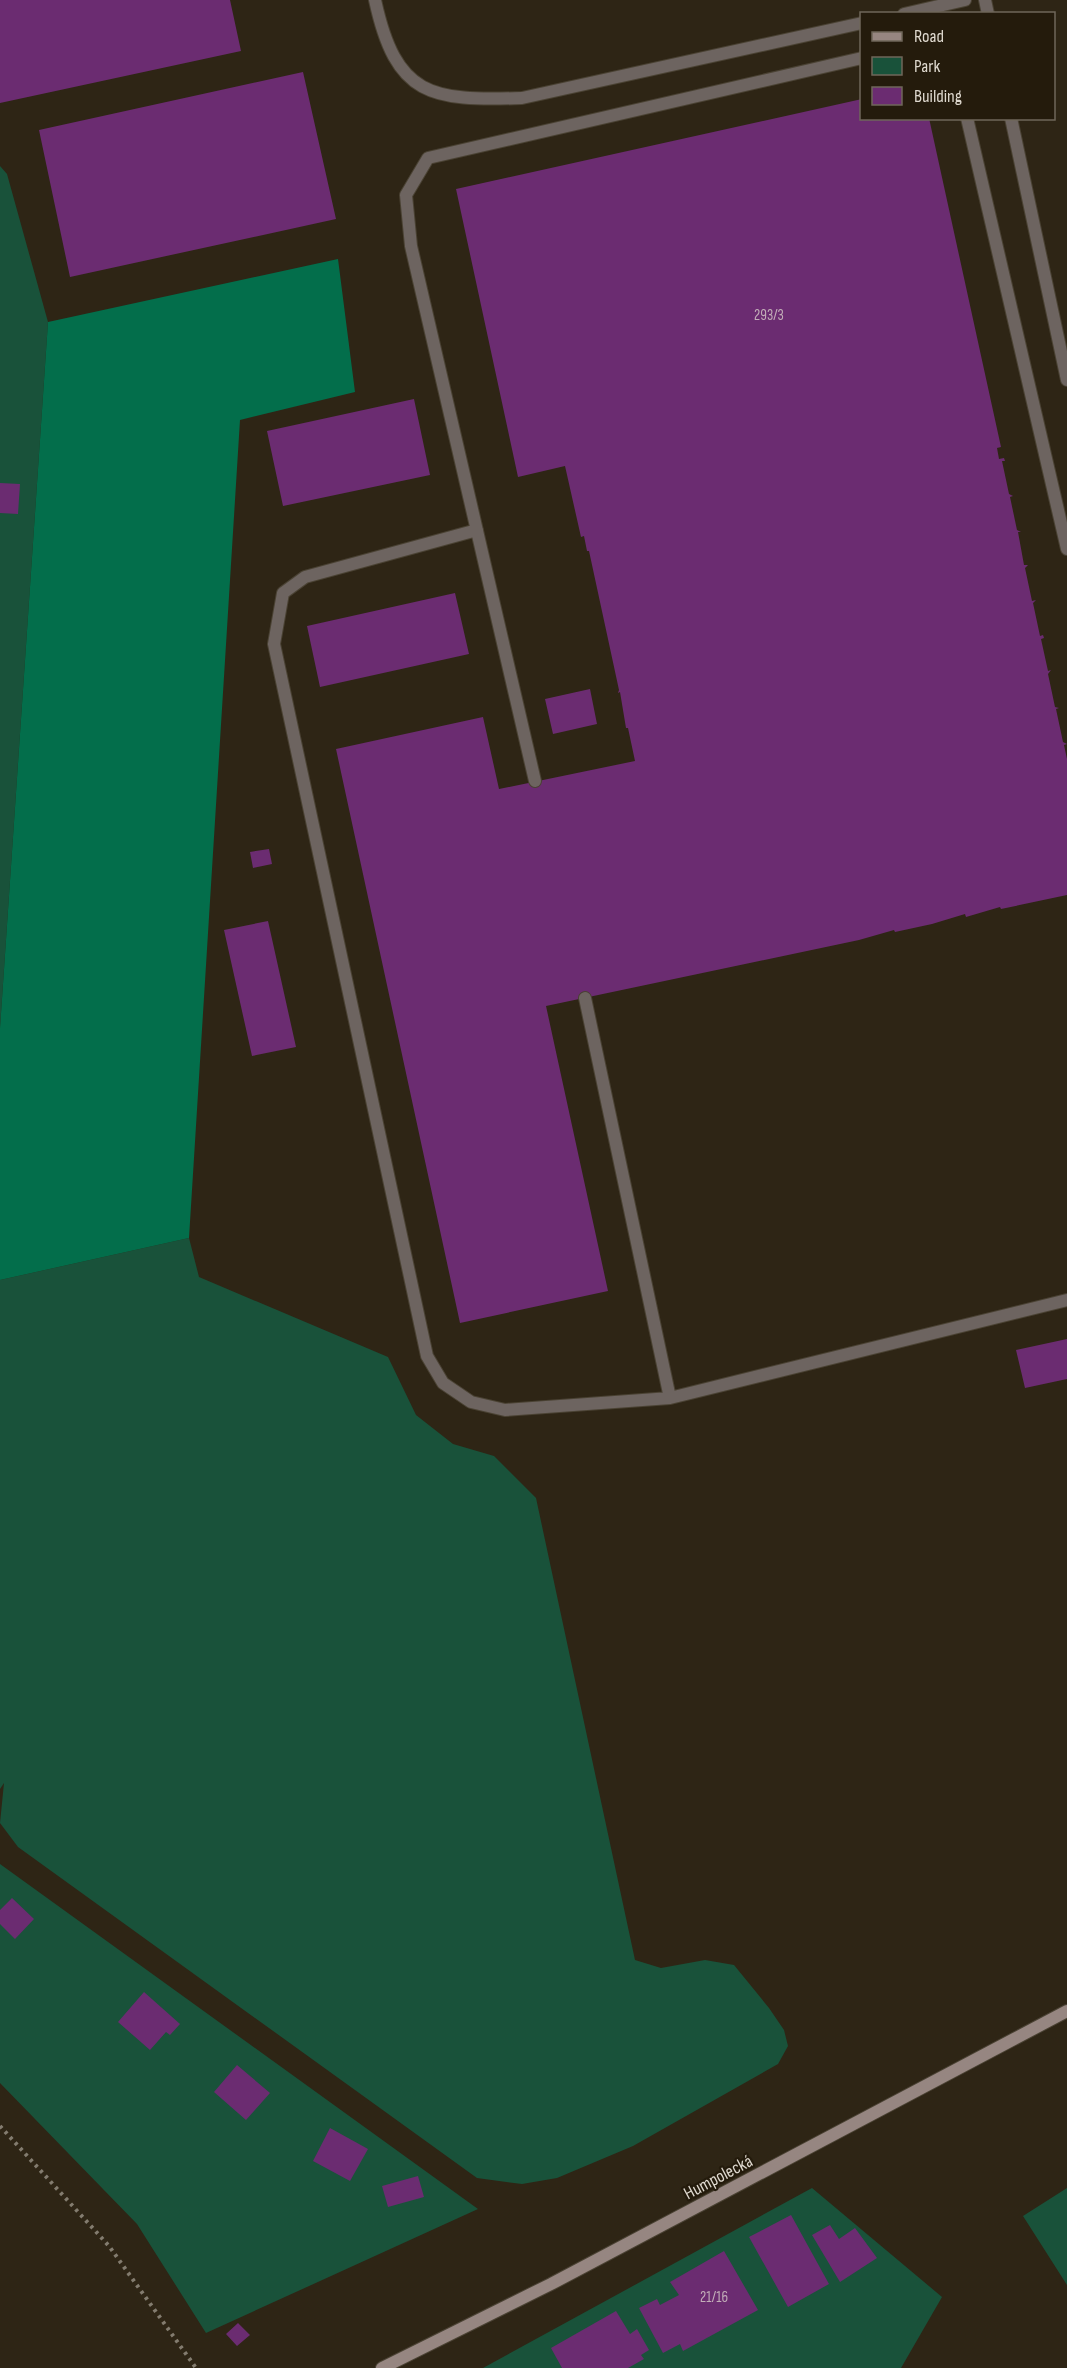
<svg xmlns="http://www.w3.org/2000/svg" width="1067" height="2368" font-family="'Sofia Sans Condensed',sans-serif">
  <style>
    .green { fill: #19523a }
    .forest { fill: #036e4b }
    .building { fill: #6b2c71 }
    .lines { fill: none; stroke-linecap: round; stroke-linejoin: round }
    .service-casing { stroke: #4a4233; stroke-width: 14 }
    .secondary-casing { stroke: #4a4233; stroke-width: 14 }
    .path { stroke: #837c6f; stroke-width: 4; stroke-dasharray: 3 4.5; stroke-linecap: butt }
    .service { stroke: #6d6460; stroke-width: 12 }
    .secondary { stroke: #968681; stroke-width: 12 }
    .labels { text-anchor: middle; stroke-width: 4.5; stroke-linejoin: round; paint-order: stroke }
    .number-label { font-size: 15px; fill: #c2aeb8 }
    .street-label { font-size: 18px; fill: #dfd9cf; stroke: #241b0c }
  </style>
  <rect width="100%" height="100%" fill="#2e2515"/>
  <path class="green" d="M0,166L7,174L48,322L0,1028Z
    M189,1238L199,1277L388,1357L416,1415L453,1444L494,1456L536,1498L635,1960L661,1968L705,1960L734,1965L769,2008L784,2030L788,2046L778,2064L633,2146L557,2178L522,2184L477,2178L18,1847L0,1823L4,1783L0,1789V1280Z
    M0,1864L478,2209L206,2333L137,2224L0,2083Z
    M812,2188L942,2297L901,2368H483Z
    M1067,2188V2285L1023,2216Z"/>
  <path class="forest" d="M338,259L355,392L240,420L189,1238L0,1280V1028L48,322Z"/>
  <path class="building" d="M0,0H230L241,51L0,103Z
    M303,72L336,219L70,277L39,130Z
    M862,99V118H929L1001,447L997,448L999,459L1004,458L1005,461H1002L1009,494L1013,496L1010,497L1017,530L1021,532H1018L1024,565H1028L1025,568L1032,601L1036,600L1033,603L1040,636L1043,635L1044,638L1041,639L1048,671L1051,670L1048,674L1055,707L1059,708L1056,709L1063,742L1067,744L1064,745L1067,759V895L1001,909L1000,907L966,917L965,914L932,924L895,932L894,930L859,940L546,1006L608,1291L460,1323L336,749L483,717L499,789L635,761L628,728H626L620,692L618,693L619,690L589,551H587L584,536L581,537L565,466L518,477L456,189Z
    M414,399L430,475L283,506L267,431Z
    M0,483L20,484L18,514L0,513Z
    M455,593L469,654L320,687L307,626Z
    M590,689L597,724L553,734L545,699Z
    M269,849L272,864L253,868L250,852Z
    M268,921L296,1047L252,1056L224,930Z
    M1067,1339V1379L1025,1388L1016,1350Z
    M12,1898L34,1919L15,1939L0,1924V1910Z
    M144,1992L180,2024L170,2035L166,2032L150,2050L118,2022Z
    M237,2065L270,2093L246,2120L214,2092Z
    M330,2128L368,2149L350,2181L313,2161Z
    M418,2176L424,2197L388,2207L382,2186Z
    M791,2215L829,2284L788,2307L749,2237Z
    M830,2225L839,2239L855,2228L877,2258L840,2282L812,2235Z
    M724,2251L758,2310L683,2351L680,2344L663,2353L639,2308L657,2299L660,2305L679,2295L670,2282Z
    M616,2311L630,2334L637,2329L649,2350L641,2355L644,2359L628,2368H562L551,2348Z
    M238,2323L250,2335L237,2346L226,2334Z"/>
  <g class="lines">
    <g class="service-casing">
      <path id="service" d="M375,0C396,97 431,101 522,98L862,23
        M985,0L988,14
        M904,14L965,0
        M967,118L1067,549
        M1011,118L1067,380
        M477,530L305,577L283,593L274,644L427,1356L443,1383L471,1402L505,1410L670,1398L1067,1300
        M535,781L411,246L406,195L428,158L862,58
        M585,998L670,1398"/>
    </g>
    <g class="secondary-casing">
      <path id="secondary" d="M382,2368L551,2284L1067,2011"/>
    </g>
    <path class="path" d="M0,2126L109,2246L196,2368"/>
    <use href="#service" class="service"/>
    <use href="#secondary" class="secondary"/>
  </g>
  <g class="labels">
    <g class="number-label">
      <text x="769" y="320">293/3</text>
      <text x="714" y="2302">21/16</text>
    </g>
    <g class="street-label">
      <text transform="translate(718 2177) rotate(-28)" y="6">Humpolecká</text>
    </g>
  </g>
  <rect x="860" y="12" width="195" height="108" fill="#241b0c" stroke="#6f675a" stroke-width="1.5"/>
  <rect x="872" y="32" width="30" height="9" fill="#968681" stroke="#6f675a" stroke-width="1.5"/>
  <text x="914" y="42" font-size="18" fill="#dfd9cf">Road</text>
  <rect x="872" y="57" width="30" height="18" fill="#19523a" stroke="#6f675a" stroke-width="1.5"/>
  <text x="914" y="72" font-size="18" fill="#dfd9cf">Park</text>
  <rect x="872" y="87" width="30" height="18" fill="#6b2c71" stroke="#6f675a" stroke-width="1.5"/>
  <text x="914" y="102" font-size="18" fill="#dfd9cf">Building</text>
</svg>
